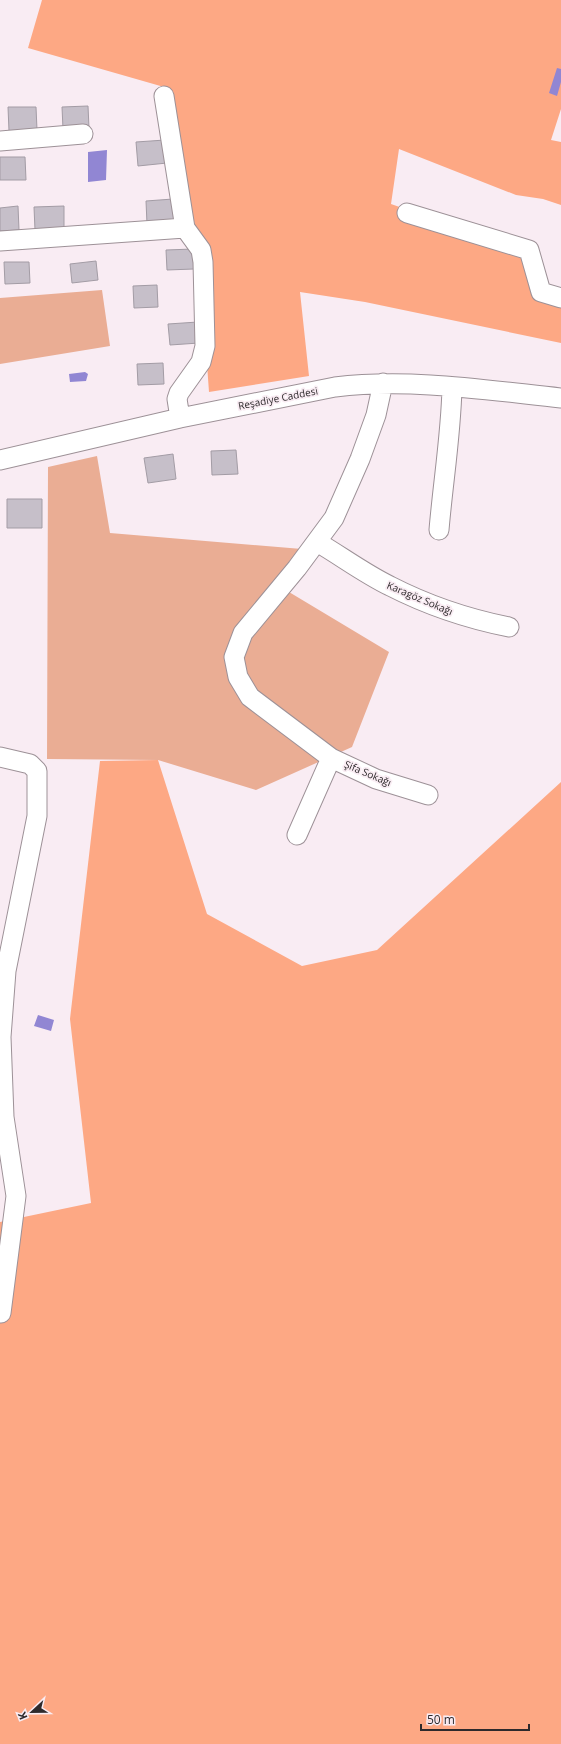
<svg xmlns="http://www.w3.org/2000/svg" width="561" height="1744" font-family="'Open Sans',sans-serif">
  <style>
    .green { fill: #eaad94 }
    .forest { fill: #fda884 }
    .water { fill: #9186d3 }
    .building { fill: #c6bfc9; stroke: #a39ca5 }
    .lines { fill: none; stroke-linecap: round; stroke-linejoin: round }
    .minor-casing { stroke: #9d9197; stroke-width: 21 }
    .minor { stroke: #fff; stroke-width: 19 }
    .labels { text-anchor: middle; stroke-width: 3.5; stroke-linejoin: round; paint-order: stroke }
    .street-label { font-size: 10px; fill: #2e2a2c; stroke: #f9ecf3 }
  </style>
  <rect width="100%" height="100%" fill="#f9ecf3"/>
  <path class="green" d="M102,290L110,346L0,364V298Z
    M97,456L110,533L314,550L289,592L389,652L352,747L256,790L158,760L47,759L48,467Z"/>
  <path class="forest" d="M42,0H561V109L551,140L561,142V205L543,199L516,195L399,149L391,204L522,250L529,284L561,290V343L365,302L300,292L309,376L209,392L198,239L164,87L28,48Z
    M158,760L207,914L302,966L377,950L561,782V1744H0V1222L91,1203L70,1019L100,761Z"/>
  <path class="water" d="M557,68L561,69V82L557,96L549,93Z
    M107,150L106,180L88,182V152Z
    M85,372L88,374L86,381L70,382L69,374Z
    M38,1015L54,1020L51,1031L34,1026Z"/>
  <path class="building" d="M88,106L89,128L63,129L62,107Z
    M8,107H36L37,130L9,131Z
    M165,140L167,163L138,166L136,142Z
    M0,157H25L26,180H0Z
    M173,199L175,222L147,224L146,201Z
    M18,206L19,230L0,231V208Z
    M64,206V228L35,230L34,207Z
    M193,249L199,266L194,269L167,270L166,250Z
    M96,261L98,280L72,283L70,264Z
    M4,262H29L30,283L5,284Z
    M157,285L158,307L134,308L133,286Z
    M198,322L199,343L170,345L168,324Z
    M163,363L164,384L138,385L137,364Z
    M236,450L238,474L212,475L211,451Z
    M173,454L176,479L148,483L144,458Z
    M7,499H42V528H7Z"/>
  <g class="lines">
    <g class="minor-casing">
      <path id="minor" d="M164,96L185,228L201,250L203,262L205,346L201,362L179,393L177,399L180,418
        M0,141L83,134
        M407,213L529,250L541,292L561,298
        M0,241L185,228
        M0,460L180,418L335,387C410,378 486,390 561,398
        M439,530C443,482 451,435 452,387
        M317,542C341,556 365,574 390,586C427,605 469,619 509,627
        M0,757L30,764L37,771V816L6,971L1,1037L4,1117L16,1196L1,1313
        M331,758L376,779L428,795
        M297,835L331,758L250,697L238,677L234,657L243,633L297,568L334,518L360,459L376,415L383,383"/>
    </g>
    <use href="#minor" class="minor"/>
  </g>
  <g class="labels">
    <g class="street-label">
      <text transform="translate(278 398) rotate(-11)" y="4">Reşadiye Caddesi</text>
      <text transform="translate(420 598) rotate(23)" y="4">Karagöz Sokağı</text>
      <text transform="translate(368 773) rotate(23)" y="4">Şifa Sokağı</text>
    </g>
  </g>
  <g transform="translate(32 1712) rotate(248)" stroke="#f9ecf3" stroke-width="3" paint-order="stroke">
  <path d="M0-3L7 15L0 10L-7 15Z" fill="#2e2a2c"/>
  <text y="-6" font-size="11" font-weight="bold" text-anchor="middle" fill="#2e2a2c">K</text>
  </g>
  <path d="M421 1724v6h108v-6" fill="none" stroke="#2e2a2c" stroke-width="2"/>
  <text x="427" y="1724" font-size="12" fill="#2e2a2c" stroke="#f9ecf3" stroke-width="3" paint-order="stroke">50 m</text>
</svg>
